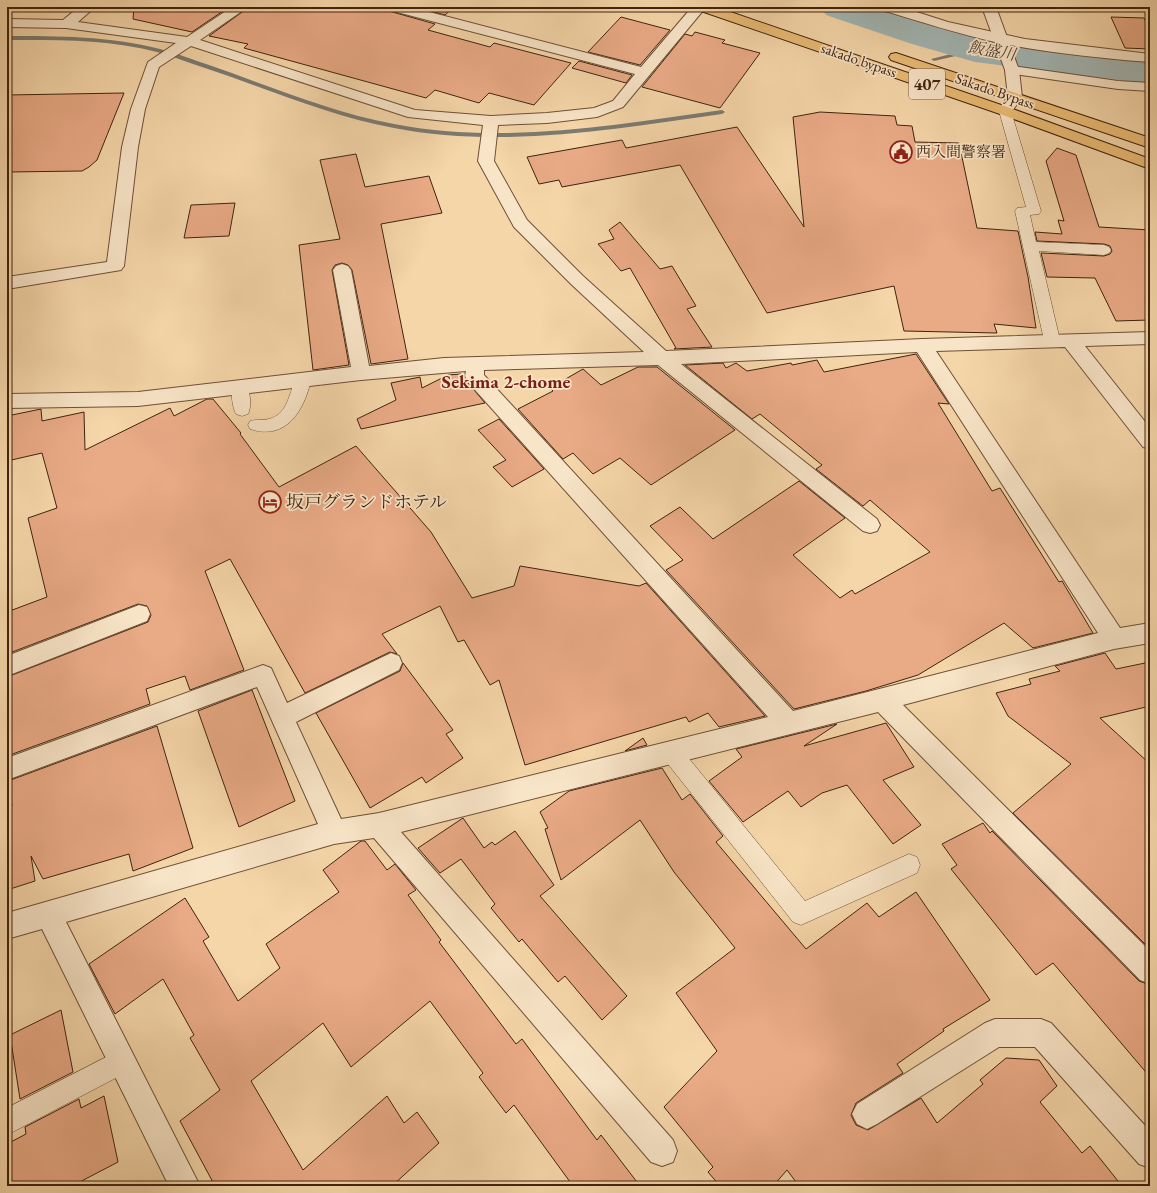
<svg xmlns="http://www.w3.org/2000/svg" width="1157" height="1193" font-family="'EB Garamond','Noto Serif JP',serif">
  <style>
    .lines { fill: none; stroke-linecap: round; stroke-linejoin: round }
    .stream { fill: #7b7b72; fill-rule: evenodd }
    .river { fill: #a2b6b4; fill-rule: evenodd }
    .building { fill: #e9aa86; stroke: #40230f }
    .service-casing { stroke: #6d5036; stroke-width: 1 }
    .minor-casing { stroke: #6d5036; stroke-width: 2 }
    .tertiary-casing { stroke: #6d5036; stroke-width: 2 }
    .trunk-casing { stroke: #40230f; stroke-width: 2 }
    .service { fill: #f8e4c7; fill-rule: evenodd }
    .minor { fill: #f8e4c7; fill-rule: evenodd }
    .tertiary { fill: #f8e4c7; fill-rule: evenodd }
    .trunk { fill: #eabb74; fill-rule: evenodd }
    .labels { text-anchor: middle; stroke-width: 3.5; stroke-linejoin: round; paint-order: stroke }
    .far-street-label { font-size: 15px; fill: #40230f; stroke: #f8e4c7 }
    .far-poi-label { font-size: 15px; fill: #40230f; stroke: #f8e4c7; text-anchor: start }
    .far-water-label { font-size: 16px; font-style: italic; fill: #584838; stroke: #f8e4c7 }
    .shield { fill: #f8e4c7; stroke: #775d46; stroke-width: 1 }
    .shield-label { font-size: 17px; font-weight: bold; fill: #40230f }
    .poi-label { font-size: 18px; fill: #40230f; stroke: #f8e4c7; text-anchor: start }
    .neighbourhood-label { font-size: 19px; font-weight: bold; fill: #7a1f14; stroke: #f8e4c7 }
  </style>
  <rect width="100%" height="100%" fill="#f5d6a9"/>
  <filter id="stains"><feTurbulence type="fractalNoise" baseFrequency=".005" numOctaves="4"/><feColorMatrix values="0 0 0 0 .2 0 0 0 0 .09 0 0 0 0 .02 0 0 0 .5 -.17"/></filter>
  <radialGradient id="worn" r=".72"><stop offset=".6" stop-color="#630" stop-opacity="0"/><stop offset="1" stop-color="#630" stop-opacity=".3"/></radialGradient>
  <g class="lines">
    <path class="stream" d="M7,36C58,36 110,36 160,49C177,53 193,60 209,65C270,86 330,112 394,124C503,145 614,125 722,110L725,112L722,114C614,129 503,149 394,128C329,116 268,89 205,68C189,63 173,56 157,52C108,39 56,40 7,40Z
      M975,48L978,50L977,51L934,61L931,59Z"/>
    <path class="river" d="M821,7H878L978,38L1150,60V84L975,62L912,44L826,15Z"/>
  </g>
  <path class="building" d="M134,7H229L192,32L133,19Z
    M249,7H386L389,11L435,24L428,30L490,47L494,43L571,63L534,105L489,93L479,103L435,90L426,98L244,48L248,44L209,36Z
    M416,7H454L445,15Z
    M621,17L670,30L640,65L588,52Z
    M1111,17L1144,18L1150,30V49L1125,48Z
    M695,32L725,40L722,43L760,53L720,108L642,87L685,34L692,36Z
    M579,61L632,75L626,83L572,68Z
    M124,93L97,160L89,167L82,171L7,172V95Z
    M820,112L895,116L897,125L912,126L915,142L959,143L977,228L1018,231L1028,277L1036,328L994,324L997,333L904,331L894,286L767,313L680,165L562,187L559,180L539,184L527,157L622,140L626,148L737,127L804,227L793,117Z
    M1057,148L1076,155L1099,227L1150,230V320L1116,321L1095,278L1047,277L1041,253L1104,256L1110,254L1112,251L1110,246L1104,244L1037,241L1035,232L1062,234L1058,220L1064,221L1046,161Z
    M356,154L365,187L429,176L442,213L381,224L408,359L371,364L352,270L348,265L342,263L335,265L332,270L349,365L313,370L299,245L340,239L320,160Z
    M235,203L229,236L184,238L191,205Z
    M620,222L660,269L672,266L696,306L687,309L712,347L674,349L676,348L630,268L621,271L598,244L614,239L609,230Z
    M916,354L949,404L938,403L992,491L1000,488L1059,582L1062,581L1093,633L1033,648L1004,623L918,675L866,691L794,709L666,570L683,560L650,526L680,507L713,539L799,481L845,518L793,555L840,598L852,590L855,594L930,552L870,500L863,506L816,469L822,465L760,414L752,419L685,365L723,363L726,368L736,363L747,371L791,363L792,365L817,360L824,372Z
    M638,367H657L735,430L651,485L620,458L593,474L573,453L563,459L518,409L553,391L550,388L583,369L601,385Z
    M461,374L485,403L361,429L357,419L396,400L391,383L420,377L422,388L448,375Z
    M207,399H213L241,433L240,434L279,487L356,446L431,532L472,598L514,586L520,566L639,586L646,583L765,716L719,727L708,713L689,722L686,717L525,765L499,680L490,685L464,640L458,642L440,606L382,634L397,654L390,652L305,693L230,559L205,571L244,670L190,690L185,676L146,689L150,704L7,756V677L148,622L151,615L147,606L138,604L7,654V612L47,597L28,518L57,508L42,453L7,461V416L41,409L42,421L84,412L85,450L170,408L174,416Z
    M499,419L544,469L512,487L493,467L506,460L478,430Z
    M1105,653L1116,669L1150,662V706L1100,718L1150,764V949L1013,813L1071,764L1008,716L996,693L1031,684L1029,679L1060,671L1055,666Z
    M403,663L453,730L446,734L463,758L426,783L422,777L370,808L316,713L400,671Z
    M252,690L295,801L239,827L198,711Z
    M886,723L914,767L883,780L921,825L893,844L847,785L822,793L801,807L788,791L743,822L709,781L742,757L736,749L837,724L804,746Z
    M157,726L193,848L133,871L129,854L43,879L31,856L35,881L7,890V807L12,806L8,781Z
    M643,738L647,745L625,751Z
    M662,768L682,800L690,794L723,836L716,842L806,949L867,903L879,917L916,892L990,1000L943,1029L944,1031L897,1064L903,1073L856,1103L851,1115L856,1125L868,1130L921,1098L937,1123L983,1084L980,1080L1006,1058L1039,1060L1057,1086L1040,1102L1082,1153L1090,1146L1122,1186H799L787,1170L773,1186H720L708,1172L713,1167L664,1107L717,1051L676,993L735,948L674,872L640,820L561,880L545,829L548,828L540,812L569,791Z
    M463,818L484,848L492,842L495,845L515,831L554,885L540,896L627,996L602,1020L565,976L558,982L522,939L519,942L491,908L495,904L461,859L440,873L418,848Z
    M983,823L990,833L992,831L1139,981L1150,985V1077L1053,963L1036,975L951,869L957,865L942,844Z
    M361,841H365L387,870L395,864L416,890L408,895L441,940L439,942L479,995L516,1044L522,1039L597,1140L601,1135L640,1186H573L514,1105L506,1113L479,1077L483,1073L430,1001L351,1067L323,1023L251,1081L303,1170L387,1096L404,1123L417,1112L439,1143L392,1186H215L180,1121L220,1090L190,1038L194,1035L163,979L115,1014L89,964L185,898L209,937L203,941L238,1001L280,968L266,944L339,892L323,870Z
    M61,1010L73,1072L20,1099L10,1035Z
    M104,1096L118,1162L72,1186H7V1144L26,1134L25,1127L79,1099L81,1108Z"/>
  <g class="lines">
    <g class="service-casing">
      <path id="service" d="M1005,107L1011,111L1041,211L1039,214L1030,215L1036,242L1104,245L1109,247L1111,250L1109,253L1104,255L1039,251L1060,340L1058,344L1052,346L1046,344L1044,340L1015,211L1017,208L1026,207L999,111Z
        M303,374L309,376L311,380C304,411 286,441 250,429L248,425L250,421C257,419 263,421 269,419C289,414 289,391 297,376Z
        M240,381L246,383C250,390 252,407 248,414L242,416L236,414C232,407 230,390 234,383Z
        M671,742L678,745L805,901L909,854L917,857L920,865L917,873L801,925L793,922L664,759L661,752L664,745Z
        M122,1049L131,1052L134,1061L131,1070L7,1135V1108Z"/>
    </g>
    <g class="minor-casing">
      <path id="minor" d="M79,7H95L78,22L187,37L232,7H248L200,40L415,110L491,116L547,113L594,108L613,101L635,74L389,10L387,7H410L641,67L692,7H706L623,107L597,117L547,123L498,125L494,161L527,220L583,276L666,351L922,339L1150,332V344L1085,346L1150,428V449L1143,447L1065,347L936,351L1120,628L1150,623V643L1114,649L903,705L1150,951V984L1140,980L878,712L401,832L673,1140L677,1151L673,1162L662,1166L651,1162L374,838L334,844L66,922L200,1186H169L42,929L7,939V913L318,824L257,687L7,780V758L263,665L271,668L287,703L391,653L399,656L402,663L399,670L296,722L341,819L379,813L768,717L467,381L465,376L466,371L361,380L138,406L7,408V394L138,392L351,367L333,270L336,266L342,264L348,266L351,270L369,366L444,358L644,352L571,284L514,227L478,161L483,125L408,117L191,46L159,67L145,109L138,147L124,266L121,270L7,289V277L107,262L122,147L131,109L148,62L176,43L66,28L7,27V19L63,20ZM917,352L1098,633L793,711L484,375V370L658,365L863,531L870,533L877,531L880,525L877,519L681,364Z
        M880,7H901L948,22L1025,39L1150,54V62C1100,58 1049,53 999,43C959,34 921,22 882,10Z
        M1012,66L1118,81L1150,83V91L1118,89L1007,73L1005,70L1007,67Z
        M139,605L147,607L150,614L147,621L7,676V656Z
        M995,1019H1041L1051,1023L1150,1131V1168L1139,1164L1035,1047H999L877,1124L867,1129L857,1124L852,1114L857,1104L985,1023Z"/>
    </g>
    <g class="tertiary-casing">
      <path id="tertiary" d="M982,7H996L1019,70L1022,97L1010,114H1000L998,111L1008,97L1005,70Z"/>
    </g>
    <g class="trunk-casing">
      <path id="trunk" d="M696,7H716L1010,108L1150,159V169L1000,114L698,10Z
        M896,53L1150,138V148L891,60L889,57L891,54Z"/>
    </g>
    <use href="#service" class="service"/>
    <use href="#minor" class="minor"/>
    <use href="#tertiary" class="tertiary"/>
    <use href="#trunk" class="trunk"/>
  </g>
  <defs>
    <g id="civic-ring" transform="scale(1.15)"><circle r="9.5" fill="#f8e4c7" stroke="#8f2418" stroke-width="1.5"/><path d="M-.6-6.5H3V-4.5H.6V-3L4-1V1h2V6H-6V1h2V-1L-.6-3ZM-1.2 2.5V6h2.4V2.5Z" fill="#8f2418"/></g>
    <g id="hotel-ring" transform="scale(1.15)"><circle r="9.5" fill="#f8e4c7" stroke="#8f2418" stroke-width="1.5"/><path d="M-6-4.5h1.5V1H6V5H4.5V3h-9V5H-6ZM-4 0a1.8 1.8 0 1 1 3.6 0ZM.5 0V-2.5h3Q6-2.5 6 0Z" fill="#8f2418"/></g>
  </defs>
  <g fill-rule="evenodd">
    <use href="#civic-ring" x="901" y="152"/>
    <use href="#hotel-ring" x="270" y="502"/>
  </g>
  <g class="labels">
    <g class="far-street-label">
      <text transform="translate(859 60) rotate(19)" y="5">sakado bypass</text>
      <text transform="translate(995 91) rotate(19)" y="5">Sakado Bypass</text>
    </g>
    <g class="far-poi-label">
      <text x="916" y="157">西入間警察署</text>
    </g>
    <g class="far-water-label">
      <text transform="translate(992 50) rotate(10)" y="6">飯盛川</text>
    </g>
    <rect class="shield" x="909" y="69" width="36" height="30" rx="3"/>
    <g class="shield-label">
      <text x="927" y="90">407</text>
    </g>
    <g class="poi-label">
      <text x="286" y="508">坂戸グランドホテル</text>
    </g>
    <g class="neighbourhood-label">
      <text x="506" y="388">Sekima 2-chome</text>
    </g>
  </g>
  <rect width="1157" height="1193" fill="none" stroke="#f5d6a9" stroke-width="24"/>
  <rect x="8" y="8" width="1141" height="1177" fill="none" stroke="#40230f" stroke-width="2"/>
  <rect x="12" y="12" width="1133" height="1169" fill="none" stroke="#40230f"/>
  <rect width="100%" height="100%" filter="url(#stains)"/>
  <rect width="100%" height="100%" fill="url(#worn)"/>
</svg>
